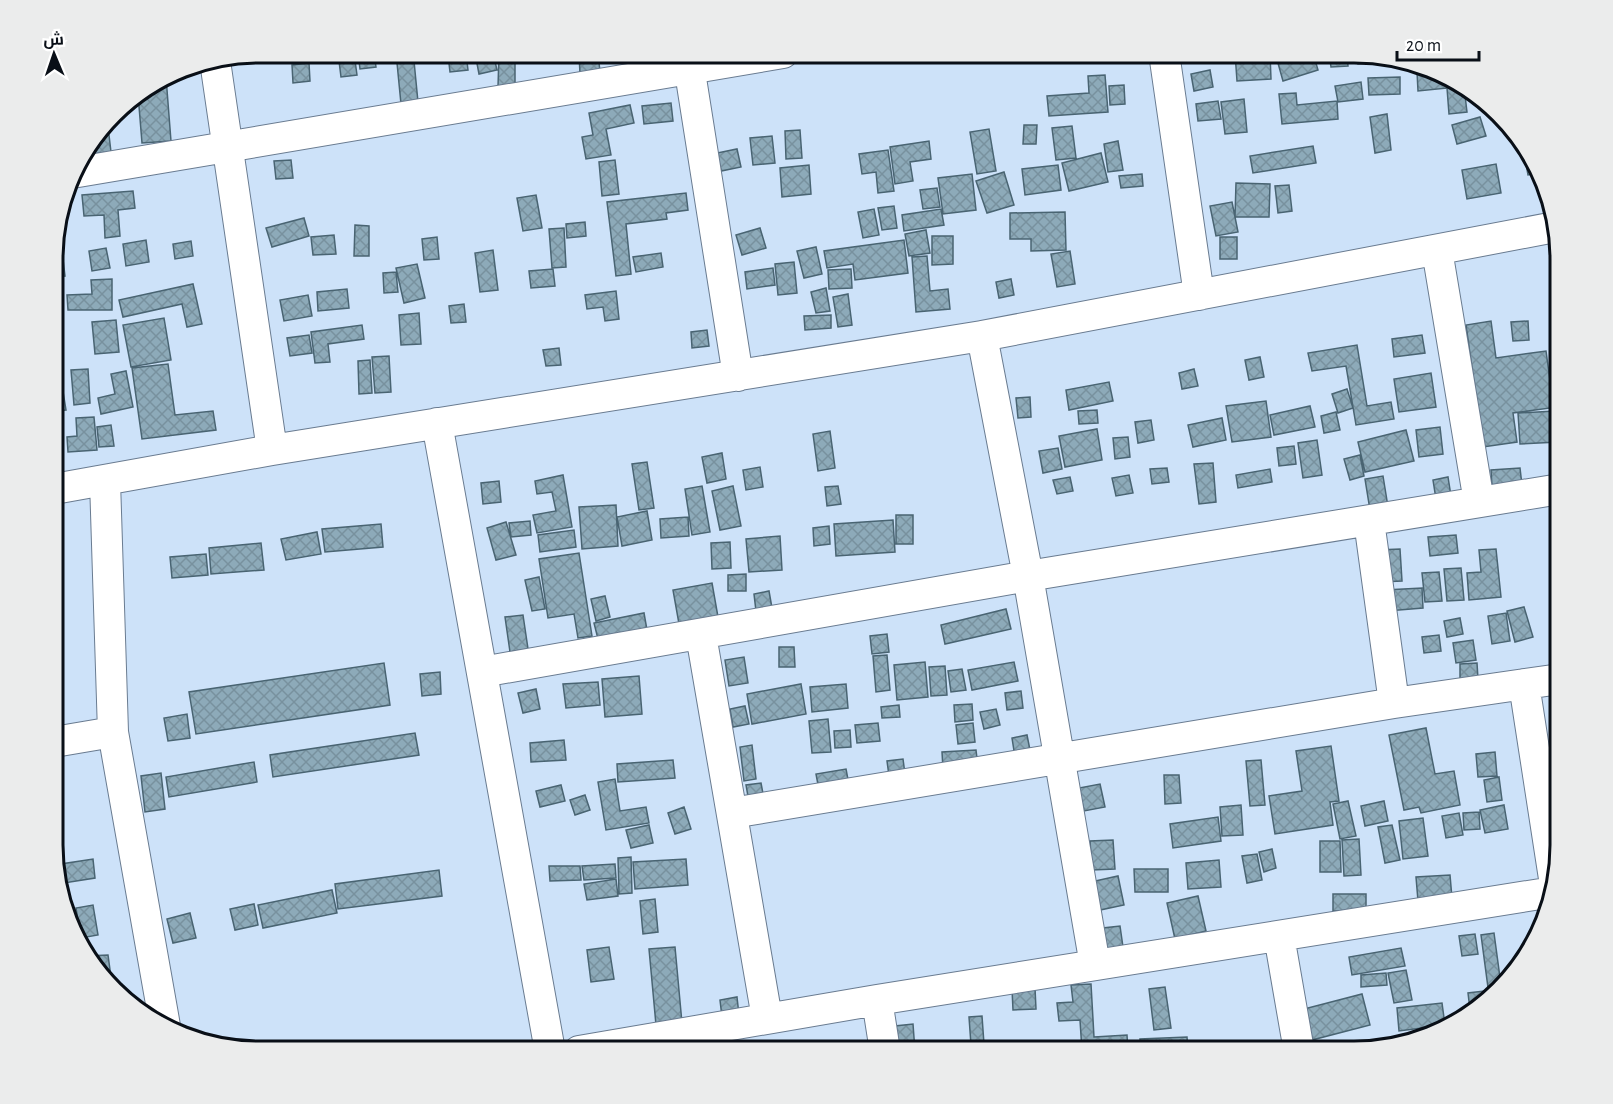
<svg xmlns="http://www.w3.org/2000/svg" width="1613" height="1104" font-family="'Alegreya Sans',Cairo,sans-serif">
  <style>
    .building { fill: url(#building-cross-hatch); stroke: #496472; stroke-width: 1.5 }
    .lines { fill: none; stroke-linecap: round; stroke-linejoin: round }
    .minor-casing { stroke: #697b90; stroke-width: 32 }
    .minor { stroke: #fff; stroke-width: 30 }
    .rim { fill: none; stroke: #090f17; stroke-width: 3 }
  </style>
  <defs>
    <pattern id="building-cross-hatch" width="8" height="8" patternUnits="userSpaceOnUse" patternTransform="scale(1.5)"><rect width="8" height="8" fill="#8daab9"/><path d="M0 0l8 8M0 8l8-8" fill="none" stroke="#78919e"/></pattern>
  </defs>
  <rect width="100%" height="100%" fill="#cde2f9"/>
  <path class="building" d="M338,53H354L357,75L341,77Z
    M358,53H374L376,67L360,69Z
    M396,53H413L414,59L397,61Z
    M466,53L468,70L450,72L448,55Z
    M475,53H493L497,70L479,74Z
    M499,53H515V87H498Z
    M598,53L600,72L580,74L579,54Z
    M637,53H659L660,60L639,64Z
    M1039,53H1070V54L1040,58Z
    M1184,53H1199L1200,59L1185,60Z
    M1235,53H1270L1271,79L1237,81Z
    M1287,53H1313L1318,70L1283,81L1276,56Z
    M1329,53H1347L1348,66L1331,67Z
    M1356,53L1390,57V60L1358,64Z
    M414,61L418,102L401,104L397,63Z
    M309,63L310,81L293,83L292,65Z
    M1210,70L1213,87L1194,91L1191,74Z
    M1434,70L1464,87L1467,112L1449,114L1447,88L1418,91L1417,72Z
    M1105,75L1108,112L1049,116L1047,96L1089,93L1088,76Z
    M166,77L171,141L142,143L138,94Z
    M1400,77V94L1369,95L1368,78Z
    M1361,82L1363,99L1338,102L1335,86Z
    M1124,85L1125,104L1110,105L1109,86Z
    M1296,93L1297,105L1337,101L1338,119L1282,124L1279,94Z
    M1244,99L1247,132L1225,134L1221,102Z
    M1218,101L1221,119L1198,121L1196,104Z
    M671,103L673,121L644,124L642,106Z
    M630,105L634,123L606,129L611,155L586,159L582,137L593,135L589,113Z
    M1387,114L1391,150L1375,153L1370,117Z
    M1480,117L1486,136L1457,144L1452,125Z
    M1024,125H1037L1036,144H1023Z
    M1072,126L1076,158L1056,160L1052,128Z
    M989,129L996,171L977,174L970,132Z
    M800,130L802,158L786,159L785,131Z
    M109,135L111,152L83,155L98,136Z
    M772,136L775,163L753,165L750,138Z
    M929,141L931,159L910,162L913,181L895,184L890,147Z
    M1118,141L1123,170L1108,172L1104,144Z
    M1313,146L1316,163L1253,173L1250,156Z
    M737,149L741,167L721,171L717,153Z
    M888,150L894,191L878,193L876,172L862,174L859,154Z
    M1101,153L1108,182L1069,191L1062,163Z
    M1531,157L1539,167L1541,173L1528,175L1525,158Z
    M291,160L293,178L276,179L274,161Z
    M615,160L619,194L602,196L599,162Z
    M1496,164L1501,193L1467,199L1462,170Z
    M809,165L811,194L782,197L780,168Z
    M1058,165L1061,190L1025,195L1022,169Z
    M1004,172L1014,205L987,213L976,181Z
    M972,174L976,210L943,214L938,178Z
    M1142,174L1143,186L1121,188L1119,176Z
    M1236,183L1270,184L1269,217H1235Z
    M1289,185L1292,211L1278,213L1275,186Z
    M937,188L940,207L923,209L920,190Z
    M133,191L135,208L118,210L120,236L105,238L104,215L84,216L82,195Z
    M686,193L688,210L666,213L667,219L626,224L631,274L616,276L607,202Z
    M536,195L542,228L523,231L517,198Z
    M1232,202L1238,232L1216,236L1210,206Z
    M894,206L897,228L882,230L878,208Z
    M874,209L879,235L863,238L858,212Z
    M941,209L944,225L904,231L902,215Z
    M1065,212L1066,250L1031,251V239H1010V213Z
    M304,218L309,236L272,247L266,228Z
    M585,222L586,236L567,238L566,224Z
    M355,225L369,226V256H354Z
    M564,228L566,267L552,268L549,229Z
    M760,228L766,248L742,255L736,235Z
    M926,230L930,253L909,256L905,234Z
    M334,235L336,254L313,255L311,237Z
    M932,236H953V264L932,265Z
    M437,237L439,259L424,260L422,239Z
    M1220,237H1237V259H1220Z
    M146,240L149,262L126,266L123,244Z
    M904,240L908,273L855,280L853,264L827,268L824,251Z
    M191,241L193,256L175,259L173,244Z
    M816,247L822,274L804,278L797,251Z
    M106,248L110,268L92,271L89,251Z
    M493,250L498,290L480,292L475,253Z
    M62,251L65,276L54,277V252Z
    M1070,251L1075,284L1057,287L1051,254Z
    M661,253L663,267L636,272L633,257Z
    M927,256L930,291L948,289L950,309L916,312L912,257Z
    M794,262L797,293L778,295L775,264Z
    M417,264L425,298L404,303L396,268Z
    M773,268L775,285L747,289L745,272Z
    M553,269L555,286L531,288L529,271Z
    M851,269L852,288L829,289L828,270Z
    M396,272L398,292L384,293L383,273Z
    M112,279V310H68L67,295L92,294L91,280Z
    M1011,279L1014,295L999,298L996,282Z
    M193,284L202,324L187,327L182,304L123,317L119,300Z
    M826,288L830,311L816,313L811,292Z
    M347,289L349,308L318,311L317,292Z
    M616,291L619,319L605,321L603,307L587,309L585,295Z
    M848,294L852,325L838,327L833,297Z
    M308,295L312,316L284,321L280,300Z
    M464,304L466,322L451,323L449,306Z
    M419,313L421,344L401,345L399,315Z
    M831,315V328L805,330L804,316Z
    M164,318L171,360L131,367L123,325Z
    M116,320L119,352L95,354L92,322Z
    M1491,321L1496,358L1546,351L1552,395L1560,393V428L1557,407L1513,413L1517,442L1483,447L1466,325Z
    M1528,321L1529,340L1513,341L1511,322Z
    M362,325L364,339L328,344L330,362L315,363L311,332Z
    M707,330L709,346L692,348L691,332Z
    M309,335L312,353L290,356L287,338Z
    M1422,335L1425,353L1394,357L1392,339Z
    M1357,345L1367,406L1391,402L1394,419L1356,425L1346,366L1312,371L1308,353Z
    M559,348L561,365L546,366L543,350Z
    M389,356L391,392L375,393L372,357Z
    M1260,357L1264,377L1249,380L1245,360Z
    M370,360L372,393L359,394L358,361Z
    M168,364L175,415L213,411L216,430L142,439L132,368Z
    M88,369L90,403L74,405L71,370Z
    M1194,369L1198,386L1182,389L1179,373Z
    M126,371L133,407L101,414L98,398L115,394L111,374Z
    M1431,373L1436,407L1399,412L1394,379Z
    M61,379L66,410L54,411V380Z
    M1109,382L1113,401L1069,410L1066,390Z
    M1347,389L1353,408L1338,413L1332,394Z
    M1030,397L1031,417L1018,418L1016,398Z
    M1266,401L1271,437L1232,442L1226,406Z
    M1310,406L1315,427L1274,435L1270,415Z
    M1097,410L1098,423L1079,424L1078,411Z
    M1555,411L1558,442L1520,444L1518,413Z
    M1336,412L1340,430L1324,433L1321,416Z
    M94,417L97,450L68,452L67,437L77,436L76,418Z
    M1222,418L1226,440L1193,447L1188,425Z
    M1151,420L1154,440L1138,443L1135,422Z
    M111,425L114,446L99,447L97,427Z
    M1440,427L1443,454L1419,457L1416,430Z
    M1097,429L1102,460L1065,467L1059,436Z
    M1406,430L1414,461L1365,472L1358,442Z
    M830,431L835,468L818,471L813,434Z
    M1128,437L1130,457L1115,459L1113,438Z
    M1317,440L1322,475L1303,478L1298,443Z
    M1294,446L1296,464L1279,466L1277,448Z
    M1058,448L1062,469L1043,473L1039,451Z
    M722,453L726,479L707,483L702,457Z
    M1360,455L1364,476L1350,480L1344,459Z
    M1557,460H1560V477H1557Z
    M647,462L654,508L639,510L632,464Z
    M1213,463L1216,502L1199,504L1194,464Z
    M760,467L763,487L746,490L743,470Z
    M1167,468L1169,482L1152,484L1150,469Z
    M1520,468L1522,485L1492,487L1491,470Z
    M1270,469L1272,482L1238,488L1236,475Z
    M563,475L572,527L537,533L533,515L556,511L552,492L537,494L535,481Z
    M1129,475L1133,493L1116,496L1112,478Z
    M1383,476L1388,507L1370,510L1365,479Z
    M1070,477L1073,491L1057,494L1053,480Z
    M1448,477L1451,496L1436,499L1433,480Z
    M499,481L501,502L483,504L481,483Z
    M702,486L710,532L692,535L685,489Z
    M733,486L741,526L720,530L712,491Z
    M838,486L841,504L827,506L825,487Z
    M616,505L618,546L582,549L579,507Z
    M647,511L652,540L622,546L617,517Z
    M896,515H913V544H896Z
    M688,517L689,536L661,538L660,519Z
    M893,520L895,552L836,556L834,524Z
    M530,521L531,535L511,537L509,523Z
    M506,522L516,555L496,560L487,528Z
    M381,524L383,547L325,552L322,529Z
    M829,526L830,544L814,546L813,528Z
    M574,530L576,547L540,552L538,535Z
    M317,532L321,554L286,560L281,539Z
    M1456,535L1458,553L1430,556L1428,537Z
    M780,536L782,570L749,572L746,539Z
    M730,542L731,568L712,569L711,543Z
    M261,543L264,570L211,574L209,548Z
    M1400,549L1402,581L1379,582L1377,550Z
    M1496,549L1501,597L1469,600L1467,573L1481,572L1479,550Z
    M579,553L592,636L578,638L574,614L548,618L539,559Z
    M206,554L208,575L172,578L170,557Z
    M1461,568L1464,600L1447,601L1444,569Z
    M1439,572L1442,601L1425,602L1422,573Z
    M746,574V591H728V575Z
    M539,577L545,609L532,611L525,580Z
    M712,583L718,617L679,624L673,590Z
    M1422,588L1423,608L1387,611L1385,590Z
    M769,591L772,608L756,611L754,594Z
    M605,596L610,617L596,621L591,599Z
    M1524,607L1533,637L1515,642L1507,611Z
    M1006,609L1011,629L945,644L941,625Z
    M644,613L647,630L598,639L594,623Z
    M1506,613L1510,641L1492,644L1488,616Z
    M523,615L528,649L510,652L505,617Z
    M1460,618L1463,634L1447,637L1444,621Z
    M887,634L889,652L872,654L870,636Z
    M1439,635L1441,651L1424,653L1422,637Z
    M1473,640L1476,660L1456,663L1453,643Z
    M779,647H794L795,667H779Z
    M887,655L890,690L876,692L873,656Z
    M744,657L748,683L729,686L725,660Z
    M925,662L928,697L897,700L894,665Z
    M1014,662L1018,681L972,690L968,670Z
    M384,663L390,705L196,734L189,692Z
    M1477,663L1478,679H1460V664Z
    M945,666L947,695L931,696L929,667Z
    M962,669L966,690L951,692L948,671Z
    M440,672L441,694L422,696L420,674Z
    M639,676L642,714L605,717L602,679Z
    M598,682L600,705L566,708L563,684Z
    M801,684L806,714L752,724L747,694Z
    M846,684L848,708L812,712L810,687Z
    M536,689L540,709L523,713L518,693Z
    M1021,691L1023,708L1007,710L1005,693Z
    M972,704L973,720L955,722L954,705Z
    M899,705L900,717L882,718L881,707Z
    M745,706L749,724L733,727L730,709Z
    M996,709L1000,725L984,729L980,712Z
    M187,714L190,738L168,741L164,718Z
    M828,719L831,752L812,753L809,721Z
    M878,723L880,741L857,743L855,725Z
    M973,723L975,742L958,744L956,725Z
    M1426,728L1435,774L1454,771L1460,805L1421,813L1419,807L1404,810L1389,735Z
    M850,730L851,747L835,748L834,731Z
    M415,733L419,755L273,777L270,755Z
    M1027,735L1031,755L1015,757L1012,738Z
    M564,740L566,760L531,762L530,743Z
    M752,745L756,779L744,781L740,747Z
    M1331,746L1339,801L1330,802L1333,825L1275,834L1269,796L1302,791L1296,751Z
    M976,750L978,767L943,769L942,752Z
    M1495,752L1497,776L1478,777L1476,754Z
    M903,759L905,774L889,776L887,761Z
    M673,760L675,778L618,782L617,764Z
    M1261,760L1265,805L1250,806L1246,761Z
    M254,762L257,782L169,797L166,777Z
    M846,769L849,785L819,790L816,774Z
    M161,773L165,809L145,812L141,776Z
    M1164,775H1179L1181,803L1165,804Z
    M1499,777L1502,800L1487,802L1484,780Z
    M615,779L620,811L646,807L649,823L606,830L598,782Z
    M761,783L764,799L749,802L746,785Z
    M1100,784L1105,807L1084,811L1079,788Z
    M561,785L565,801L540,807L536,791Z
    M585,795L590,810L575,815L570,800Z
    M1348,801L1356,836L1340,839L1333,804Z
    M1384,801L1388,821L1365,826L1361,806Z
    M1241,805L1243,835L1222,836L1220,807Z
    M1504,805L1508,829L1485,833L1480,810Z
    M684,807L691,829L675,834L668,813Z
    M1479,812L1480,829L1464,830L1463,813Z
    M1459,813L1463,835L1446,838L1442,816Z
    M1218,817L1221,841L1173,848L1170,824Z
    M1423,818L1428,856L1403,859L1399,821Z
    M649,825L653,843L631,848L626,830Z
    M1392,825L1400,860L1385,863L1378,827Z
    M1359,839L1361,875L1344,876L1342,840Z
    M1113,840L1115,869L1092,870L1090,841Z
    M1320,841H1340L1341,872H1320Z
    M1272,849L1276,868L1264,872L1259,852Z
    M1257,854L1262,880L1247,883L1242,856Z
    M631,857L632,893L619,894L618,858Z
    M93,859L95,878L64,883L61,864Z
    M686,859L688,885L635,889L633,862Z
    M1219,860L1221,887L1188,889L1186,863Z
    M615,864L616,878L584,880L582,866Z
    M549,866H580L581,880L550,881Z
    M1134,869H1168V892H1135Z
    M439,870L442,896L338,909L335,884Z
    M1450,875L1452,898L1418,901L1416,877Z
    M1118,876L1124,905L1100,910L1095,881Z
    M616,879L618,896L587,900L584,884Z
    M332,890L337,913L263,928L258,905Z
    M1333,894H1366V910L1333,911Z
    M1198,896L1206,931L1175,939L1167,903Z
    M655,899L658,932L643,934L640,901Z
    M254,904L258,925L235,930L230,909Z
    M93,905L98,935L81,938L76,908Z
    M75,910L77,940L67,911Z
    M190,913L196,938L173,943L167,919Z
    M1120,926L1123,947L1105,949L1103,928Z
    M1494,933L1501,985L1489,995L1481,935Z
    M1475,934L1478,954L1462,956L1459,936Z
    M609,947L614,979L591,982L587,950Z
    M675,947L682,1023L656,1025L649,949Z
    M1401,948L1405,966L1352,975L1349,957Z
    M108,955L111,977H105L87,956Z
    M1406,970L1412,1000L1394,1003L1388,973Z
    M1386,973L1387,985L1361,987V975Z
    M1091,984L1094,1037L1127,1035L1128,1051H1082L1080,1020L1059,1021L1057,1003L1073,1002L1071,985Z
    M1165,987L1171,1028L1154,1030L1149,989Z
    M1035,988L1036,1009L1013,1010L1012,989Z
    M1484,991L1485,997L1470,1010L1468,993Z
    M1362,994L1370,1025L1312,1040L1304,1009Z
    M737,997L739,1015L722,1017L720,1000Z
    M1442,1003L1445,1025L1399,1031L1397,1008Z
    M982,1016L984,1044L971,1045L969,1017Z
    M913,1024L915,1051H898L895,1026Z
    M1187,1037L1188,1051H1141L1140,1039Z
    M1390,1040L1391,1043L1355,1051H1313L1312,1046Z"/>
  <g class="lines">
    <g class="minor-casing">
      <path id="minor" d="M687,53L738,376
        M1164,53L1199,295
        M215,61L272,450
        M72,173L783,53
        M1437,250L1479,502
        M982,336L1028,576L1095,965
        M437,423L550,1051
        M105,481L113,732L165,1026
        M54,489L272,450L982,336L1555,227
        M1369,521L1394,703
        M701,635L767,1018
        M482,672L1028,576L1560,489
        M1524,684L1555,885
        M54,742L113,732
        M732,813L1394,703L1560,679
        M1279,936L1299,1051
        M877,1000L885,1051
        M579,1051L877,1000L1553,892"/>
    </g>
    <use href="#minor" class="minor"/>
  </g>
  <path d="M0 0H1613V1104H0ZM259 63H1354A196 196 0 0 1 1550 259V845A196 196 0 0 1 1354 1041H259A196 196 0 0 1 63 845V259A196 196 0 0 1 259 63Z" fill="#ebecec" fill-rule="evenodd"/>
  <path class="rim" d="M259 63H1354A196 196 0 0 1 1550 259V845A196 196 0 0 1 1354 1041H259A196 196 0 0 1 63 845V259A196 196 0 0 1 259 63Z"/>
  <g transform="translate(54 54) rotate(358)" stroke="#ffffff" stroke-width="4.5" paint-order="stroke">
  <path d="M0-4.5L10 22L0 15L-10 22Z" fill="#090f17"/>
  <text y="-9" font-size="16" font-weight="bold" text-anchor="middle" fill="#090f17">ش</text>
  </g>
  <path d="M1397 51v9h82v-9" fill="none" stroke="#090f17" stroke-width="3"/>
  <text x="1406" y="51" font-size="18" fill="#090f17" stroke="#ffffff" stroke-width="4.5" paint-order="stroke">20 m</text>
</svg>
